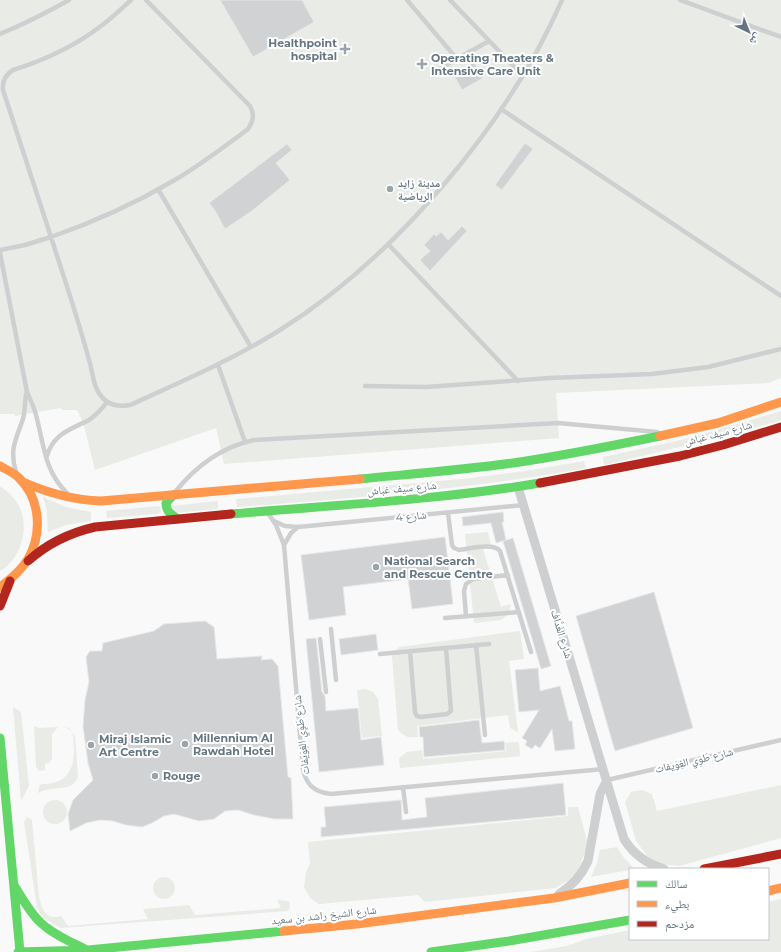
<svg xmlns="http://www.w3.org/2000/svg" width="781" height="952" font-family="Montserrat,'Noto Naskh Arabic',sans-serif">
  <style>
    .green { fill: #e8ebe6 }
    .building { fill: #d0d2d3; stroke: #e8e8e8 }
    .lines { fill: none; stroke-linecap: round; stroke-linejoin: round }
    .lane { stroke: #cecfd0; stroke-width: 4.5 }
    .street { stroke: #cecfd0; stroke-width: 9 }
    .fast { stroke: #63d668; stroke-width: 9 }
    .slow { stroke: #ff974d; stroke-width: 9 }
    .jam { stroke: #b3261e; stroke-width: 9 }
    .poi-dot { fill: #99a4ac; stroke: #fff; stroke-width: 1.5 }
    .labels { text-anchor: middle; stroke-width: 4; stroke-linejoin: round; paint-order: stroke }
    .poi-label { font-size: 11px; font-weight: bold; fill: #657683; stroke: #fff; text-anchor: start }
    .street-label { font-size: 11px; fill: #657683; stroke: #fff }
  </style>
  <rect width="100%" height="100%" fill="#f9f9f9"/>
  <path class="green" d="M0,0H781V378L768,383L556,393L559,438L224,464L216,428L95,470L83,422L77,410H62L61,408L15,416L14,414H0Z
    M781,411V420C723,438 663,451 604,465L603,457L690,438Z
    M584,461L586,468C471,489 354,498 237,507L236,499L472,478L526,471Z
    M0,486C8,492 15,498 19,506C30,528 21,559 0,571Z
    M43,497L66,507L91,512V521L66,525L48,532L47,511Z
    M218,501V509L175,513L172,506Z
    M158,506L160,507L161,512L157,514L107,518L106,511Z
    M488,532L491,545L482,546L501,607L511,604L509,614L501,620L474,623L465,534Z
    M520,631L524,659L509,661L518,732L510,728L508,715L417,726L418,737C408,738 405,737 398,730L392,656L399,647Z
    M365,689L373,692L378,699L382,736L362,738L357,690Z
    M13,707L21,712L29,786L21,801Z
    M34,726L39,728L58,727L52,734V759L49,763L45,764V770L39,771L36,767Z
    M61,726L69,728L75,736L78,777C72,793 52,785 38,793L39,787L41,784C65,785 75,771 74,748C73,743 74,736 72,732C70,729 65,727 61,726Z
    M519,742L520,756L400,768L399,758L407,752L422,750L423,759L506,751L505,743Z
    M781,785V838L679,866L661,864L648,857L636,841L625,802L631,792L642,790L652,794L657,811Z
    M43 812a12 12 0 1 1 24 0a12 12 0 1 1-24 0Z
    M568,807H578L588,844L579,868L569,880L555,888L425,902L418,895L319,904L310,898L304,887L306,872L310,863L308,842L568,816Z
    M27,817L32,820L39,897C43,911 45,920 61,916L68,926L148,919L143,909L189,905L195,915L281,908L277,900L289,901L290,907L288,911L61,928L43,918L37,907L24,822Z
    M617,847L624,858L635,869L591,877L597,863L600,850Z
    M153 888a11 11 0 1 1 22 0a11 11 0 1 1-22 0Z
    M781,899V952H531L567,946L586,939L630,930V939H768V902Z"/>
  <path class="building" d="M220,0H302L314,22L253,57Z
    M474,62L483,78L462,90L453,74Z
    M525,143L533,149L502,190L495,185Z
    M287,144L292,150L276,163L290,180L252,211L225,229L214,209L209,203Z
    M462,226L467,231L430,271L420,260L430,251L424,245L434,234L436,236L441,232L448,240Z
    M503,512L504,522H502L506,540L496,543L491,523L463,526L462,517Z
    M445,537L453,604L412,609L408,579L343,587L346,615L309,620L301,555Z
    M513,538L551,666L541,669L503,541Z
    M654,592L693,728L615,751L576,616Z
    M205,621L214,627L217,659L262,656L261,660L272,659L278,666L288,777L291,778L293,819H274L254,815L238,810L225,811L214,819L199,821L174,814L164,816L152,823L142,827L126,825L113,821L100,820L86,823L70,831L68,814L73,800L93,780L88,763L83,726L85,700L89,682L86,657L90,651H102L103,643L154,631L164,624Z
    M376,634L378,650L341,655L339,639Z
    M316,638L322,692L325,696L326,711L358,708L361,740L381,737L384,765L319,772L306,639Z
    M538,668L540,691L560,686L569,721H572L575,749L555,751L552,729L540,748L535,745L532,749L525,745L527,741L522,738L539,710L519,712L515,670Z
    M479,720L482,743L504,741L505,750L424,757L423,737H420L419,727Z
    M563,783L566,815L321,837V827H326L324,807L401,800L402,820L427,817L425,798Z"/>
  <g class="lines">
    <path class="lane" d="M131,0C121,9 112,18 101,26C75,46 45,60 13,70C5,75 2,81 3,90L51,237C94,222 134,204 173,181C199,166 224,147 248,129C253,121 255,115 250,106L146,0
      M407,0L457,59
      M450,0L522,75
      M680,0L781,37
      M0,34C24,24 46,13 69,0
      M432,73L489,41
      M501,109L781,296
      M158,189L251,347
      M388,244L518,381
      M0,250L25,245L51,237C64,278 78,318 89,360C93,372 93,388 102,397C109,406 119,407 130,405C181,382 232,360 280,330C395,258 508,124 562,0
      M0,253L27,392C30,399 34,407 36,415C44,444 44,471 67,493
      M218,365L245,442
      M365,386L426,387L550,378L652,374L708,367L781,349
      M47,456C53,434 71,429 89,420C96,415 102,409 107,402
      M16,472C9,450 16,439 23,419C25,411 25,402 26,394
      M175,492C196,466 221,447 254,440L558,423L657,432
      M268,513L276,525L284,545L303,770C307,786 315,792 331,794L604,769
      M448,513L452,545L454,548L459,550C469,549 493,542 500,551L531,652
      M274,521L285,526L298,527L524,505
      M284,545L291,533L298,527
      M466,616L464,591L466,584L473,579L508,575
      M445,618L519,612
      M331,629L336,680
      M320,639L326,692
      M476,645L485,735
      M410,651L415,712L417,716L421,717L447,714L451,711L446,648
      M380,654L489,644
      M607,780L781,740
      M403,787L406,812"/>
    <path class="street" d="M518,487L624,839C634,855 646,863 664,869
      M559,894C572,886 582,874 588,861L600,794L607,780"/>
    <path class="fast" d="M360,479C411,474 462,470 513,463C562,456 611,446 660,436
      M173,495L166,503C166,512 171,514 178,519
      M231,514C334,505 438,500 540,483
      M0,738L20,952
      M14,885C22,898 30,913 41,923C54,935 71,942 87,950
      M18,952L88,950L284,931
      M431,952L509,941L630,920"/>
    <path class="slow" d="M660,436L718,423L781,402
      M0,466C7,470 15,473 20,479C41,500 42,535 28,559C21,571 11,579 0,587
      M23,482C48,493 73,500 101,501L360,479
      M768,891L781,888
      M284,931L357,924L554,898L630,883"/>
    <path class="jam" d="M540,483L680,456L723,445L781,427
      M28,561C48,543 69,533 95,527L231,514
      M0,606L10,581
      M704,869L781,854"/>
  </g>
  <g class="poi-dot">
    <path d="M343 43h4v4h4v4h-4v4h-4v-4h-4v-4h4z"/>
    <path d="M420 58h4v4h4v4h-4v4h-4v-4h-4v-4h4z"/>
    <circle cx="390" cy="189" r="4"/>
    <circle cx="376" cy="567" r="4"/>
    <circle cx="185" cy="744" r="4"/>
    <circle cx="91" cy="745" r="4"/>
    <circle cx="155" cy="776" r="4"/>
  </g>
  <g class="labels">
    <g class="poi-label">
      <text x="337" y="47" text-anchor="end">Healthpoint<tspan x="337" dy="13">hospital</tspan></text>
      <text x="431" y="62">Operating Theaters &amp;<tspan x="431" dy="13">Intensive Care Unit</tspan></text>
      <text x="398" y="187">مدينة زايد<tspan x="398" dy="13">الرياضية</tspan></text>
      <text x="384" y="565">National Search<tspan x="384" dy="13">and Rescue Centre</tspan></text>
      <text x="193" y="742">Millennium Al<tspan x="193" dy="13">Rawdah Hotel</tspan></text>
      <text x="99" y="743">Miraj Islamic<tspan x="99" dy="13">Art Centre</tspan></text>
      <text x="163" y="780">Rouge</text>
    </g>
    <g class="street-label">
      <text transform="translate(718 433) rotate(-15)" y="4">شارع سيف غباش</text>
      <text transform="translate(402 488) rotate(-5)" y="4">شارع سيف غباش</text>
      <text transform="translate(411 516) rotate(-6)" y="4">شارع 4</text>
      <text transform="translate(562 634) rotate(73)" y="4">شارع الغَدَّاف</text>
      <text transform="translate(301 735) rotate(-96)" y="4">شارع طَوِي الغِوَيفات</text>
      <text transform="translate(694 760) rotate(-13)" y="4">شارع طَوِي الغِوَيفات</text>
      <text transform="translate(324 915) rotate(-6)" y="4">شارع الشيخ راشد بن سعيد</text>
    </g>
  </g>
  <rect x="629" y="868" width="140" height="72" fill="#ffffff" stroke="#c1c8cd"/>
  <rect x="637" y="881" width="20" height="6" fill="#63d668" stroke="#c1c8cd"/>
  <text x="665" y="888" font-size="12" fill="#657683">سالك</text>
  <rect x="637" y="901" width="20" height="6" fill="#ff974d" stroke="#c1c8cd"/>
  <text x="665" y="908" font-size="12" fill="#657683">بطيء</text>
  <rect x="637" y="921" width="20" height="6" fill="#b3261e" stroke="#c1c8cd"/>
  <text x="665" y="928" font-size="12" fill="#657683">مزدحم</text>
  <g transform="translate(749 32) rotate(137)" stroke="#ffffff" stroke-width="3" paint-order="stroke">
  <path d="M0-3L7 15L0 10L-7 15Z" fill="#657683"/>
  <text y="-6" font-size="11" font-weight="bold" text-anchor="middle" fill="#657683">ش</text>
  </g>
</svg>
